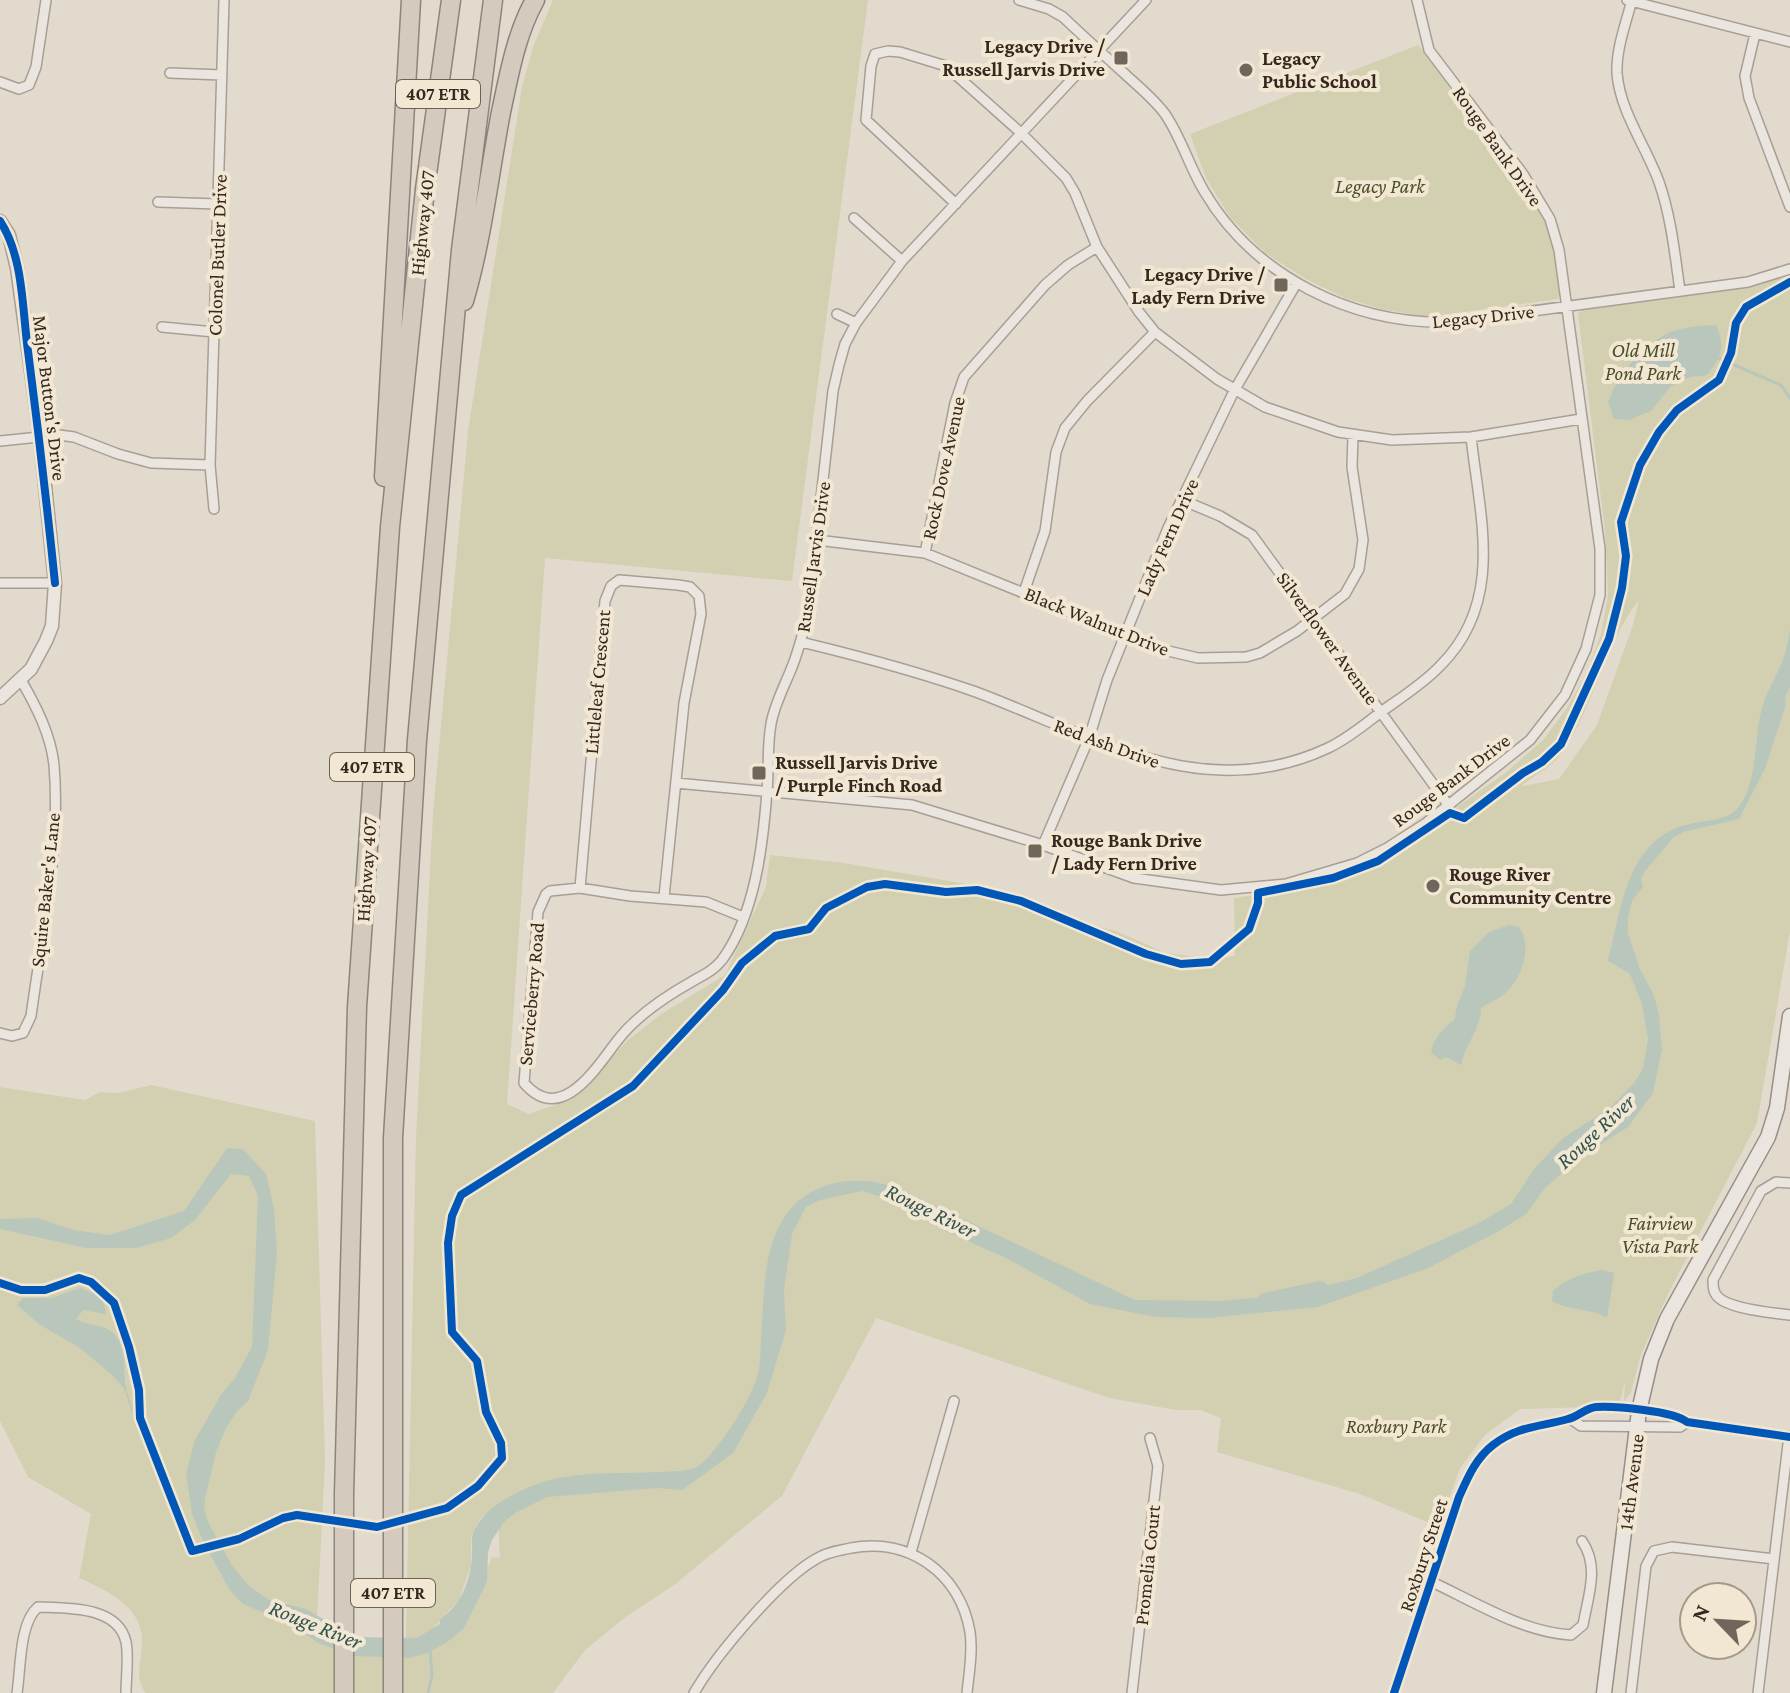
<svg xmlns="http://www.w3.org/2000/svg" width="1790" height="1693" font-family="'Crimson Pro',serif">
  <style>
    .green { fill: #d2d0b1; fill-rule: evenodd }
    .water { fill: #b8c6bc }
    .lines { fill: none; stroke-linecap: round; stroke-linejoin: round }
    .stream { stroke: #b8c6bc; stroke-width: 3 }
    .river { stroke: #b8c6bc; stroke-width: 16 }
    .minor-casing { stroke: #a79f96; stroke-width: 12 }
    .tertiary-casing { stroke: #a79f96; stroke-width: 15 }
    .secondary-casing { stroke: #978f86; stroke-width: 17 }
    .motorway-casing { stroke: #8c857d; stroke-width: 21 }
    .minor { stroke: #eae5de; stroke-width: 9 }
    .tertiary { stroke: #eae5de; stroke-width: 12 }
    .secondary { stroke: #eae5de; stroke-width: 14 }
    .motorway { stroke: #d4cabe; stroke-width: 18 }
    .cycleway-casing { stroke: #f2e7d3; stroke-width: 13 }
    .cycleway { stroke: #0057b8; stroke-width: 8 }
    .poi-dot { fill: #71665c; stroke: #f2e7d3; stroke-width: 3 }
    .labels { text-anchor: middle; stroke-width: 8; stroke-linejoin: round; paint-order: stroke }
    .shield { fill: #f2e7d3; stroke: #6d6155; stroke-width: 2 }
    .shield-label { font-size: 18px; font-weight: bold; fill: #34281f }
    .poi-label { font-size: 20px; font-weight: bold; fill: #34281f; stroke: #f2e7d3; text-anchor: start }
    .street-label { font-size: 20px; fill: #34281f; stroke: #f2e7d3 }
    .park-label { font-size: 20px; font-style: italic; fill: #484f28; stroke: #f2e7d3 }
    .water-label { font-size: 22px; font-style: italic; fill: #30534e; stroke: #f2e7d3 }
  </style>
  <rect width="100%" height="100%" fill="#e2dacd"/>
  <path class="green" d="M553,0H868L792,581L545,558L507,1104L529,1114L572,1099L628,1040L663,1013L725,975L766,887L770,855L844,863L978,886L1018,897L1086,924L1116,931L1166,953L1213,959L1235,956L1234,898L1297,889L1381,861L1508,771L1543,740L1567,708L1587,672L1601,634L1608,596L1605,531L1578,313L1583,310L1755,285L1781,278L1786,284L1790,282V931L1757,1123L1668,1294L1640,1357L1631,1392L1624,1402L1625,1381L1619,1406L1520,1409L1485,1435L1460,1468L1439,1527L1360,1494L1217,1452L1221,1418L1201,1410H1176L1109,1398L876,1318L782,1496L674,1585L624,1618L585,1650L553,1693H146C133,1677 143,1658 142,1639C141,1606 106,1590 79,1578L91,1514L28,1477L0,1421V1087L85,1100L100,1092L118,1093L151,1085L315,1121L325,1461L316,1641L400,1654L465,1613L487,1583L484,1578L492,1557L500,1558L497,1505L480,1519L474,1530L471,1539V1565L459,1600L431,1631L416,1641H406L416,1136L433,814L468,431L522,87L533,47ZM1639,600L1633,625L1597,725L1559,779L1523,786L1522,785C1532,777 1548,769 1557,759C1594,712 1602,647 1639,600Z
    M1418,45L1521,175L1547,219L1561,292L1558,299L1427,317L1381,309L1345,298L1306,279L1265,253L1230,217L1206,178L1190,134Z"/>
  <path class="water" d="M1716,325C1726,348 1721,356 1707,375L1690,377L1671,386L1651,411L1629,420L1614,419L1608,402L1614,388L1642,347L1652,345C1666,328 1695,326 1716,325Z
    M1790,630V687L1785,697L1786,704L1765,769L1739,819L1683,832L1673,838L1645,871L1641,879L1643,887L1632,901L1628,917V933L1639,967L1654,996L1659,1015L1662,1049L1653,1093L1628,1127L1579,1158L1545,1188L1526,1214L1499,1231L1428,1268L1318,1307L1208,1318L1156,1317L1090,1304L1008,1259L939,1228L888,1199L862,1191L820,1200L806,1207L792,1234L784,1290L786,1330L767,1393L733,1453L682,1490L657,1488L547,1497L515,1513L504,1522L492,1540L488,1552L487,1582L464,1628L450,1640L428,1653L409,1658L355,1656L318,1643L291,1624L243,1604L229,1589L204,1543L192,1514L186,1474L195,1440L221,1395L235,1378L252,1347L258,1196L249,1176L231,1174L195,1220L171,1238L136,1248H86L0,1229V1219L37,1218L73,1230L110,1235L184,1211L227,1148L243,1149L266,1174L274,1209L277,1253L268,1350L248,1401L237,1411L226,1428L216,1452L205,1499L204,1510L209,1524L233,1567L249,1586L269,1600L306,1609L354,1637L417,1638L440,1624V1619C459,1608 471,1582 472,1555C473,1546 470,1539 474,1531C479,1519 491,1508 502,1501C514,1494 532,1485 546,1481C581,1471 625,1474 661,1472C670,1471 682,1472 691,1469C698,1468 706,1460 710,1455C729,1432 747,1406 757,1377C761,1366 760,1353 761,1341C765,1288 760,1218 815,1190C841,1177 871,1179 898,1188L1135,1300L1221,1301L1286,1295L1357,1278L1479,1223L1511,1204L1534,1169L1563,1138L1610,1108L1634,1083L1643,1069L1648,1039L1642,1004L1630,974L1608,961C1621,909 1627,837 1690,824C1707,820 1730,821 1740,805C1759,779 1753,736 1763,705C1768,689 1777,675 1783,660C1786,651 1788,640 1790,630Z
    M1509,925L1519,927C1533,948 1522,979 1503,995C1497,1000 1488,1003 1481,1008C1481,1029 1465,1044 1461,1065L1446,1057L1440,1060L1431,1052C1434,1038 1444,1027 1455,1019L1456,1009L1465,986L1470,951L1489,932Z
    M1602,1270L1614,1273L1607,1318C1590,1307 1570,1312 1552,1301L1553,1291C1567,1278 1584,1273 1602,1270Z
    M80,1288L102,1297L106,1314L83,1310L76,1319C86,1326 103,1324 112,1332C127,1345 123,1370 126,1388C127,1397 133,1403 132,1412L124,1388L111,1374L80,1348L39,1324L17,1305L23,1298H52Z"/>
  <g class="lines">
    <path class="stream" d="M1718,358L1781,385L1790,398
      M428,1693L432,1675L430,1650"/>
    <path class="river" d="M1265,1301L1320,1289"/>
    <g class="minor-casing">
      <path id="minor" d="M1019,0L1049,9L1063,17C1084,37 1105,56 1126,75C1140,88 1154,99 1165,114C1181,137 1189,166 1204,191C1254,276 1352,325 1451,322L1748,282L1790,269
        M1627,0L1790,42
        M1632,0C1626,23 1616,49 1617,73C1620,112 1646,146 1659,182C1671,216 1675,255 1680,291
        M1755,34L1745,76L1749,98L1790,207
        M170,73L222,75
        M0,82L19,89L29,85L36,67L46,0
        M158,202L218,204
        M956,204L866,120L871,66L875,54L888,51L900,52L946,66L1021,133L1066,178L1075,193L1097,247L1139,312L1155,332L1217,379L1265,407L1338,432L1392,440L1471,437L1581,419
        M854,218L902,261
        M837,314L856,323
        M162,327L214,332
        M0,441L59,435L74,437L118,454L151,463L210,465
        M1182,500L1220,516L1252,535L1449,806
        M214,509L210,465L224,0
        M817,540L925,553L1164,650L1198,658L1246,657L1260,653L1297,631L1345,594L1359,569L1363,540L1352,467L1353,435
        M925,553L955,403L964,377L1045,285L1068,265L1097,247
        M0,583H55
        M1024,592L1045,531L1056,452L1065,428L1087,401L1155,332
        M801,642C859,656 919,672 976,692C1091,735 1203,807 1328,748C1350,738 1368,721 1388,707C1405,695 1425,682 1440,666C1505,602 1480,518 1471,437
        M676,783L912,805L1043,845L1134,878L1221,890L1286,884L1357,863L1387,848L1426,823L1530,740L1565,695L1586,649L1600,595V549L1559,250L1550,219L1523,174L1429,50L1417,0
        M1043,845L1089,738L1107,680L1168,528L1234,391L1296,284
        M580,888L605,601L611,586L619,580L678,585L690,587L699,596L701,614L684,703L664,897
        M743,917L706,902L630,896L580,888L550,891L546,894L538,912L524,1083C561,1126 596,1068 617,1041C636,1016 666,996 693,981C705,974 713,971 722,960C755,915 763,845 767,791C769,769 767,746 771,724C774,705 785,685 792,667C799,650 803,632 808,614L833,391L839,365L845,344L856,323L902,261L1146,0
        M0,1033L12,1036L23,1033L31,1016C42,935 61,846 54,765C51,735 36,706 21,680
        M1790,1183L1776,1182L1761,1191L1713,1280C1713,1286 1713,1293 1719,1298C1732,1309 1772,1313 1790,1315
        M1571,1419L1581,1426L1680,1427L1687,1422
        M911,1552L954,1401
        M1432,1582C1475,1602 1522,1632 1571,1635L1583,1625C1588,1596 1600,1567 1582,1541
        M17,1693C21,1668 19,1623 38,1607C68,1608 118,1606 126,1642C129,1657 126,1677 126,1693
        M694,1693C716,1655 779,1580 816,1559C827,1552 838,1551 851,1548C909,1537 960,1573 970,1632C973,1652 969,1673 967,1693
        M1132,1693L1158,1466L1150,1438
        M1394,1693L1459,1497C1468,1477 1476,1458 1493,1445C1517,1426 1540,1427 1568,1419C1578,1417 1585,1408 1596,1407C1615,1406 1674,1411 1687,1422L1790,1437
        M1631,1693L1646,1566L1654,1551L1672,1547L1774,1559
        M1758,1693L1789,1436"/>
    </g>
    <g class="tertiary-casing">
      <path id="tertiary" d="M0,221L9,235L17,268L40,437L55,583L52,626L46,641L31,669L0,698"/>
    </g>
    <g class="secondary-casing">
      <path id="secondary" d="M1604,1693L1639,1411L1651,1359L1667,1319L1768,1137L1777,1108L1790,1016"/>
    </g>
    <g class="motorway-casing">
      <path id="motorway" d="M464,301C482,240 489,175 501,112C509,75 516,34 535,0
        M384,477L411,0
        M344,1693V1494L357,1007L390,527L425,189L451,0
        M393,1693V1138L417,740L461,250L493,0"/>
    </g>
    <use href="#minor" class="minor"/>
    <use href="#tertiary" class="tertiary"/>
    <use href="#secondary" class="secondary"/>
    <use href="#motorway" class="motorway"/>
    <g class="cycleway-casing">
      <path id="cycleway" d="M0,221C24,258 22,309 28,351C38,428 47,505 55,583
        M0,1283L21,1290H45L79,1278L91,1282L114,1303L129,1347L139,1390L140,1418L192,1551L239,1539L283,1518L297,1515L377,1527L447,1508L478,1486L502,1458L501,1443L486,1412L477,1361L452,1332L448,1243L452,1216L461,1195L633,1086L723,990L742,963L775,936L809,929L826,908L867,887L885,884L946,892L977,890L1021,901L1146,954L1181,964L1210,962L1249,929L1258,903V893L1333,878L1378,861L1450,813L1464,818L1523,773L1542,762L1561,744L1609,639L1622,588L1626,556L1621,522L1640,465L1659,432L1677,410L1719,380L1731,353L1736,323L1746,307L1790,282
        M1394,1693L1459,1497C1468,1477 1476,1458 1493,1445C1517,1426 1540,1427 1568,1419C1578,1417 1585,1408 1596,1407C1615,1406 1674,1411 1687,1422L1790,1437"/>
    </g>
    <use href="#cycleway" class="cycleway"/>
  </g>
  <g class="poi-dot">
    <rect x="1113" y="50" width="16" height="16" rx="4"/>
    <circle cx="1246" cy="70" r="8"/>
    <rect x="1273" y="277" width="16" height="16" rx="4"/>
    <rect x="751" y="765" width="16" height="16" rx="4"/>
    <rect x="1027" y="843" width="16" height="16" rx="4"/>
    <circle cx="1433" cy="886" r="8"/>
  </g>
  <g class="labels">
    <g class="shield">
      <rect x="396" y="80" width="84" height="28" rx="6"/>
      <rect x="330" y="753" width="84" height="28" rx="6"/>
      <rect x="351" y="1579" width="84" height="28" rx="6"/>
    </g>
    <g class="shield-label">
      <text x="438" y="100">407 ETR</text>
      <text x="372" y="773">407 ETR</text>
      <text x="393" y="1599">407 ETR</text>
    </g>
    <g class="poi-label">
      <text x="1105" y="53" text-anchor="end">Legacy Drive /<tspan x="1105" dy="23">Russell Jarvis Drive</tspan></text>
      <text x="1262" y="65">Legacy<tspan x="1262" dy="23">Public School</tspan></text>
      <text x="1265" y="281" text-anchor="end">Legacy Drive /<tspan x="1265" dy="23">Lady Fern Drive</tspan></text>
      <text x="775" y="769">Russell Jarvis Drive<tspan x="775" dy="23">/ Purple Finch Road</tspan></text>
      <text x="1051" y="847">Rouge Bank Drive<tspan x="1051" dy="23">/ Lady Fern Drive</tspan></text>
      <text x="1449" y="881">Rouge River<tspan x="1449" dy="23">Community Centre</tspan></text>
    </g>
    <g class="street-label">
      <text transform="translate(1498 146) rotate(55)" y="7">Rouge Bank Drive</text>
      <text transform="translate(422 223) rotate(-84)" y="7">Highway 407</text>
      <text transform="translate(217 255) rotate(-88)" y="7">Colonel Butler Drive</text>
      <text transform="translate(1483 316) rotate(-6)" y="7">Legacy Drive</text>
      <text transform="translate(50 398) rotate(83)" y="7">Major Button's Drive</text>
      <text transform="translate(943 468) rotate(-78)" y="7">Rock Dove Avenue</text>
      <text transform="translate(1167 537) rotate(-66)" y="7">Lady Fern Drive</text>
      <text transform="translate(813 557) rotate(-82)" y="7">Russell Jarvis Drive</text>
      <text transform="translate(1097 621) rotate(22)" y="7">Black Walnut Drive</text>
      <text transform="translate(1328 638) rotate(54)" y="7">Silverflower Avenue</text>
      <text transform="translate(597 682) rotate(-85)" y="7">Littleleaf Crescent</text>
      <text transform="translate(1107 743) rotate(20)" y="7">Red Ash Drive</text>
      <text transform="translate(1451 780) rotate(-37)" y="7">Rouge Bank Drive</text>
      <text transform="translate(366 869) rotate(-86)" y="7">Highway 407</text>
      <text transform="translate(45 890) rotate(-84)" y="7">Squire Baker's Lane</text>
      <text transform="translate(531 994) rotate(-85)" y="7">Serviceberry Road</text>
      <text transform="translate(1631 1482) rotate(-83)" y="7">14th Avenue</text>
      <text transform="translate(1423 1555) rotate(-72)" y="7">Roxbury Street</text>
      <text transform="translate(1147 1565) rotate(-84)" y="7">Promelia Court</text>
    </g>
    <g class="park-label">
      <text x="1380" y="193">Legacy Park</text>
      <text x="1643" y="357">Old Mill<tspan x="1643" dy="23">Pond Park</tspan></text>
      <text x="1660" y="1230">Fairview<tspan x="1660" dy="23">Vista Park</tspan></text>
      <text x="1396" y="1433">Roxbury Park</text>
    </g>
    <g class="water-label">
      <text transform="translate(1595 1131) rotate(-43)" y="8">Rouge River</text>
      <text transform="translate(931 1210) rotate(26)" y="8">Rouge River</text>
      <text transform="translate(316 1624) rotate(22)" y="8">Rouge River</text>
    </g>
  </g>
  <g transform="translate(1718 1621) rotate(295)"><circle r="38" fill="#f2e7d3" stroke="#a69b8b" stroke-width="2"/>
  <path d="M0-6L14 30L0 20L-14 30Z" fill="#71665c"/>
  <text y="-12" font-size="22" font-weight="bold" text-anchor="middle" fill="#34281f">N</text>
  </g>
</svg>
